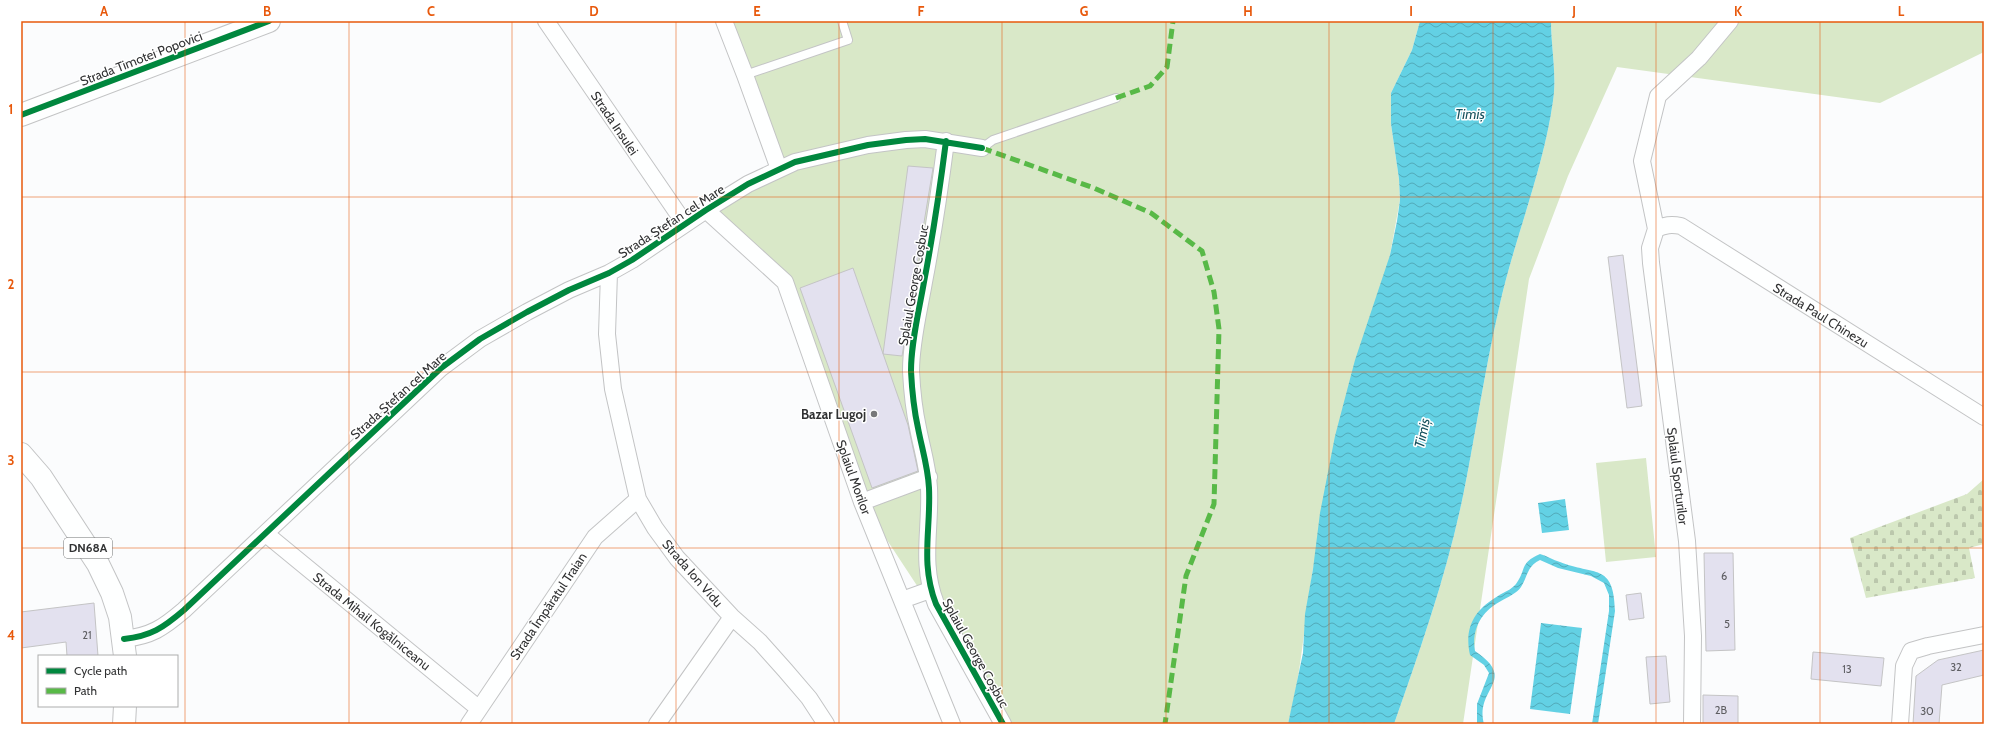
<svg xmlns="http://www.w3.org/2000/svg" width="2005" height="745" font-family="Cabin,sans-serif">
  <style>
    .grass { fill: #d9e8c8 }
    .cemetery { fill: url(#cemetery-stones) }
    .water { fill: url(#water-waves) }
    .building { fill: #e3e1ef; stroke: #c4c4c5 }
    .lines { fill: none; stroke-linecap: round; stroke-linejoin: round }
    .lane-casing { stroke: #c3c4c5; stroke-width: 10 }
    .street-casing { stroke: #c3c4c5; stroke-width: 18 }
    .secondary-casing { stroke: #c3c4c5; stroke-width: 24 }
    .primary-casing { stroke: #c3c4c5; stroke-width: 24 }
    .lane { stroke: #feffff; stroke-width: 8 }
    .street { stroke: #feffff; stroke-width: 16 }
    .secondary { stroke: #feffff; stroke-width: 22 }
    .primary { stroke: #feffff; stroke-width: 22 }
    .quiet { stroke: #58b947; stroke-width: 5; stroke-dasharray: 10 5; stroke-linecap: butt }
    .cycleway-casing { stroke: #fff; stroke-width: 8 }
    .cycleway { stroke: #00873e; stroke-width: 6 }
    .grid { fill: none; stroke: #e8590c; stroke-width: 1; stroke-opacity: 0.55 }
    .poi-dot { fill: #78797a; stroke: #fff; stroke-width: 1.5 }
    .labels { text-anchor: middle; stroke-width: 3; stroke-linejoin: round; paint-order: stroke }
    .number-label { font-size: 11px; fill: #5e5e62 }
    .shield { fill: #fff; stroke: #6f7070; stroke-width: 1 }
    .shield-label { font-size: 12px; font-weight: bold; fill: #313233 }
    .street-label { font-size: 13px; fill: #313233; stroke: #fff }
    .poi-label { font-size: 13px; font-weight: bold; fill: #313233; stroke: #fff; text-anchor: end }
    .water-label { font-size: 14px; font-style: italic; fill: #17525e; stroke: #fff }
    .neatline { fill: none; stroke: #e8590c; stroke-width: 1.5 }
    .grid-label { font-size: 13px; text-anchor: middle; font-weight: bold; fill: #e8590c }
  </style>
  <defs>
    <pattern id="cemetery-stones" width="16" height="16" patternUnits="userSpaceOnUse"><rect width="16" height="16" fill="#d9e8c8"/><path d="M2 7V4a2 2 0 0 1 4 0v3zM10 15v-3a2 2 0 0 1 4 0v3z" fill="#bbc7ac"/></pattern>
    <pattern id="water-waves" width="16" height="10" patternUnits="userSpaceOnUse"><rect width="16" height="10" fill="#63d1e4"/><path d="M0 5q4-4 8 0t8 0" fill="none" stroke="#52aab9"/></pattern>
  </defs>
  <rect width="100%" height="100%" fill="#fbfcfd"/>
  <path class="grass" d="M722,21H1420L1412,50L1391,93V124L1399,179L1400,200L1390,255L1313,569C1304,621 1302,673 1288,724H1008L862,502L785,282L706,210L779,169Z
    M1551,21H1984V52L1880,103L1617,67L1568,176L1529,279L1463,724H1394C1421,647 1448,571 1464,491C1476,430 1485,369 1499,308C1514,239 1543,172 1553,101C1557,75 1551,47 1551,21Z
    M1646,458L1656,557L1606,562L1596,463Z"/>
  <path class="cemetery" d="M1984,479V544L1969,548L1975,578L1866,598L1850,538L1967,494Z"/>
  <path class="water" d="M1420,21H1551C1551,47 1557,75 1553,101C1543,172 1514,239 1499,308C1485,369 1476,430 1464,491C1448,571 1421,647 1394,724H1288L1303,653L1305,614L1313,569L1320,513L1335,436L1355,360L1390,255L1397,221L1400,200L1399,179L1391,124V93L1412,50Z
    M1565,499L1569,530L1542,533L1538,503Z
    M1540,554C1547,556 1553,560 1560,562C1594,576 1614,562 1615,611L1598,724H1592L1609,611V595L1604,583L1591,576L1558,568L1540,560C1527,566 1528,576 1521,587C1517,593 1508,597 1501,601C1482,611 1471,629 1475,651C1519,681 1474,688 1484,724H1477V704L1489,673L1484,665L1470,655C1464,628 1474,610 1498,596C1504,592 1511,590 1516,584C1527,569 1519,563 1540,554Z
    M1541,623L1582,628L1570,714L1530,709Z"/>
  <path class="building" d="M908,166L933,168L902,356L883,354Z
    M1623,255L1642,406L1627,408L1608,257Z
    M853,268L908,425L918,471L872,488L800,288Z
    M1704,553H1733L1735,650L1706,651Z
    M1641,593L1644,618L1629,620L1626,595Z
    M94,603L98,656H67L66,642L21,648V612Z
    M1984,650V675L1942,685L1939,724H1913L1916,676L1938,660Z
    M1813,652L1884,658L1881,686L1811,679Z
    M1666,656L1670,702L1650,704L1646,657Z
    M1703,695L1738,696V724H1703Z"/>
  <g class="lines">
    <g class="lane-casing">
      <path id="lane" d="M745,75L848,40L842,21
        M982,148L993,140L1116,98"/>
    </g>
    <g class="street-casing">
      <path id="street" d="M546,21L685,224
        M724,21L745,75L779,169
        M946,141C940,188 933,235 924,282C919,311 911,342 911,371C912,391 914,410 918,428C922,449 928,467 929,488C931,530 920,563 936,604L1003,724
        M706,210L785,282L862,502L952,724
        M1656,229L1650,248L1651,263L1687,541L1693,636L1692,724
        M1656,229C1665,225 1671,224 1681,226L1984,417
        M1656,229L1642,161L1658,96L1699,58L1730,21
        M609,273L607,334L613,389L638,499L655,528L677,558L732,617L760,642L785,670L809,698L826,724
        M862,502L929,477
        M266,534L478,708
        M902,600L930,590
        M124,639C151,636 163,628 184,610L441,368L480,339L527,312L569,290L609,273L632,260L706,210L748,184L795,162L868,145L906,140L925,139L982,148
        M469,724L595,537L638,499
        M657,724L732,617
        M1900,724L1904,666L1911,651L1928,646L1984,635"/>
    </g>
    <g class="secondary-casing">
      <path id="secondary" d="M21,115L269,21"/>
    </g>
    <g class="primary-casing">
      <path id="primary" d="M21,454L41,477L98,564L112,593L120,617L125,656
        M124,724L125,706"/>
    </g>
    <use href="#lane" class="lane"/>
    <use href="#street" class="street"/>
    <use href="#secondary" class="secondary"/>
    <use href="#primary" class="primary"/>
    <path class="quiet" d="M1116,98L1150,86L1167,67L1173,21
      M982,148L1094,188L1151,213L1202,251L1214,292L1219,329L1214,504L1186,576L1165,724"/>
    <g class="cycleway-casing">
      <path id="cycleway" d="M21,115L269,21
        M946,141C940,188 933,235 924,282C919,311 911,342 911,371C912,391 914,410 918,428C922,449 928,467 929,488C931,530 920,563 936,604L1003,724
        M124,639C151,636 163,628 184,610L441,368L480,339L527,312L569,290L609,273L632,260L706,210L748,184L795,162L868,145L906,140L925,139L982,148"/>
    </g>
    <use href="#cycleway" class="cycleway"/>
  </g>
  <path class="grid" d="M185,21V724M349,21V724M512,21V724M676,21V724M839,21V724M1002,21V724M1166,21V724M1329,21V724M1493,21V724M1656,21V724M1820,21V724M21,197H1984M21,372H1984M21,548H1984"/>
  <circle class="poi-dot" cx="874" cy="414" r="4"/>
  <g class="labels">
    <g class="number-label">
      <text x="1724" y="580">6</text>
      <text x="1727" y="628">5</text>
      <text x="87" y="639">21</text>
      <text x="1956" y="671">32</text>
      <text x="1847" y="673">13</text>
      <text x="1721" y="714">2B</text>
      <text x="1927" y="715">30</text>
    </g>
    <rect class="shield" x="64" y="538" width="48" height="20" rx="3"/>
    <g class="shield-label">
      <text x="88" y="552">DN68A</text>
    </g>
    <g class="street-label">
      <text transform="translate(141 58) rotate(-21)" y="5">Strada Timotei Popovici</text>
      <text transform="translate(615 123) rotate(56)" y="5">Strada Insulei</text>
      <text transform="translate(671 221) rotate(-33)" y="5">Strada Ștefan cel Mare</text>
      <text transform="translate(913 285) rotate(-80)" y="5">Splaiul George Coșbuc</text>
      <text transform="translate(1821 315) rotate(32)" y="5">Strada Paul Chinezu</text>
      <text transform="translate(398 395) rotate(-42)" y="5">Strada Ștefan cel Mare</text>
      <text transform="translate(1678 476) rotate(83)" y="5">Splaiul Sporturilor</text>
      <text transform="translate(854 477) rotate(70)" y="5">Splaiul Morilor</text>
      <text transform="translate(693 573) rotate(49)" y="5">Strada Ion Vidu</text>
      <text transform="translate(548 606) rotate(-56)" y="5">Strada Împăratul Traian</text>
      <text transform="translate(372 621) rotate(39)" y="5">Strada Mihail Kogălniceanu</text>
      <text transform="translate(976 653) rotate(61)" y="5">Splaiul George Coșbuc</text>
    </g>
    <g class="poi-label">
      <text x="866" y="419">Bazar Lugoj</text>
    </g>
    <g class="water-label">
      <text x="1470" y="119">Timiș</text>
      <text transform="translate(1422 433) rotate(-78)" y="5">Timiș</text>
    </g>
  </g>
  <rect width="2005" height="745" fill="none" stroke="#ffffff" stroke-width="44"/>
  <rect x="38" y="655" width="140" height="52" fill="#ffffff" stroke="#adadad"/>
  <rect x="46" y="668" width="20" height="6" fill="#00873e" stroke="#adadad"/>
  <text x="74" y="675" font-size="12" fill="#313233">Cycle path</text>
  <rect x="46" y="688" width="20" height="6" fill="#58b947" stroke="#adadad"/>
  <text x="74" y="695" font-size="12" fill="#313233">Path</text>
  <rect x="22" y="22" width="1961" height="701" class="neatline"/>
  <g class="grid-label">
    <text x="104" y="16">A</text>
    <text x="267" y="16">B</text>
    <text x="431" y="16">C</text>
    <text x="594" y="16">D</text>
    <text x="757" y="16">E</text>
    <text x="921" y="16">F</text>
    <text x="1084" y="16">G</text>
    <text x="1248" y="16">H</text>
    <text x="1411" y="16">I</text>
    <text x="1574" y="16">J</text>
    <text x="1738" y="16">K</text>
    <text x="1901" y="16">L</text>
    <text x="11" y="114">1</text>
    <text x="11" y="289">2</text>
    <text x="11" y="465">3</text>
    <text x="11" y="640">4</text>
  </g>
</svg>
